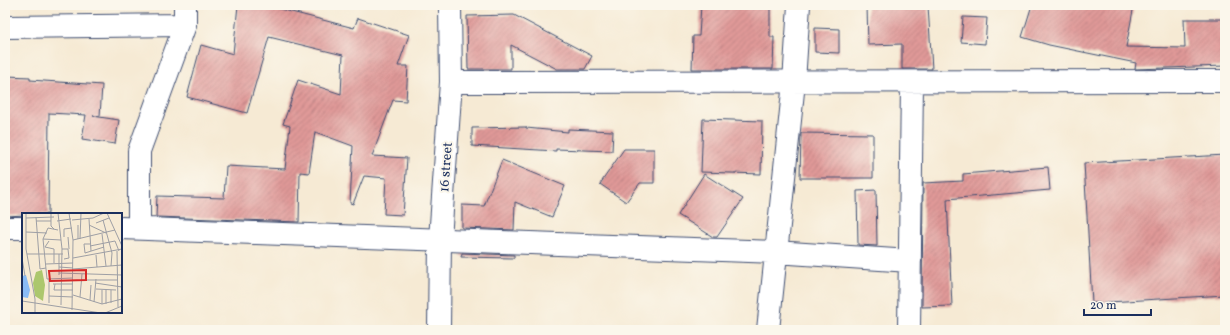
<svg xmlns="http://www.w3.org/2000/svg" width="1230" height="335" font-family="Vollkorn,serif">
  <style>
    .building { fill: url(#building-hatch) }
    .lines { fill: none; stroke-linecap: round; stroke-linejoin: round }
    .street-casing { stroke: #3c4b70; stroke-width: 24 }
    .secondary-casing { stroke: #3c4b70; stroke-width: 24 }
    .street { stroke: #fff; stroke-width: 22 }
    .secondary { stroke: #fff; stroke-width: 22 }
    .labels { text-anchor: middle; stroke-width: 4; stroke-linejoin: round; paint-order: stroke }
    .street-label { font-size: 14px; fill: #1b2f5e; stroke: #fbf7ec }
    .inset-road { fill: none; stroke: #9e9fa5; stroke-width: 1 }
    .view { fill: #d62828; fill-opacity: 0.15; stroke: #d62828; stroke-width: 2 }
    .inset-edge { fill: none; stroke: #1b2f5e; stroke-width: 2 }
  </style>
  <defs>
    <pattern id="building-hatch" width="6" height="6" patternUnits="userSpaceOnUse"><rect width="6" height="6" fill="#e09998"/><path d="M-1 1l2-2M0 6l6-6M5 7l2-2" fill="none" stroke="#b57d7f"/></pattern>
  </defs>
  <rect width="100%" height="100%" fill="#fbf7ec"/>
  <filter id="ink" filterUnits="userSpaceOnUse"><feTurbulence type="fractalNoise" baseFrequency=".025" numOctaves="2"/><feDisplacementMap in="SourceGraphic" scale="8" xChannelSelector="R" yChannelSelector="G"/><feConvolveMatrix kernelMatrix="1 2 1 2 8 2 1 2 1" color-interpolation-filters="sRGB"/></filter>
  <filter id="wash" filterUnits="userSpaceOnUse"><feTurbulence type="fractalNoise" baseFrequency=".012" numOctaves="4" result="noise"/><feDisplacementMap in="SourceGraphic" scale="16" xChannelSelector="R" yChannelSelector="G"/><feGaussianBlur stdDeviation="0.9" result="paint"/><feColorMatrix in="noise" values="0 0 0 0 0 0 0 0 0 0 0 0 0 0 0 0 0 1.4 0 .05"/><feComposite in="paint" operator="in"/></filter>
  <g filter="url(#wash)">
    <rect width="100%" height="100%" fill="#f6ead4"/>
    <g id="blocks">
      <path class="building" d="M238,5H277L276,8L354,28L358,18L409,35L398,66H408L406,101L393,100L372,156L407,158L403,215L384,214L386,178L364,176L353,204L350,203L353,146L315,132L309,173L300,172L299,222L156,217L157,196L224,198L226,166L285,169L290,126L283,124L298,80L341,94L343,55L269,37L247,113L187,97L201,45L233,54Z
        M701,5H770V37H774L773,69H692L693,36H699Z
        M1032,5H1134L1126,47L1185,48L1184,19H1225V66L1135,69L1136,63L1049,45L1022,37Z
        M867,6H928L932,69H902V44L868,45Z
        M514,15L592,56L585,69H557L511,45V69H468L467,16Z
        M963,17L987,18L985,44L961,42Z
        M815,28L839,29V53L815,52Z
        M6,76L30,77V80L102,85L100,116H93L119,120L115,144L82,139L86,115L49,113L48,214L5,216Z
        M703,119L762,121L761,174L701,172Z
        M526,127V128L568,132V129L613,131L612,151L556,149V151L472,146V128Z
        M801,133L873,134V178H800Z
        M624,149H654V183H640L626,202L600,184Z
        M1225,155V295L1092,303L1084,163Z
        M502,160L565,186L552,217L515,202L514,230L462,228V205L484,206Z
        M1048,167L1050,190L947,199L952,306L922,307L923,183L963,181V174Z
        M704,174L743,199L717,237H713L678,215Z
        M876,190L877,246L858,245L857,191Z
        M462,253L514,255V258L461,257Z"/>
    </g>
  </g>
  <g filter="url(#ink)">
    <use href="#blocks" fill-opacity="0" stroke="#3c4b70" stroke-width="1"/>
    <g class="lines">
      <g class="street-casing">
        <path id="street" d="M5,27L185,25
          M451,82L1225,81
          M5,228H23
          M121,228L775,252L910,261
          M139,228V151L185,25V5
          M768,330L794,82L799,5
          M909,330L912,83"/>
      </g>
      <g class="secondary-casing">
        <path id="secondary" d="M439,330L440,239L451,82L450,5"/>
      </g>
      <use href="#street" class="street"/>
      <use href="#secondary" class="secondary"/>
    </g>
  </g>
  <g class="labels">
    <g class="street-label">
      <text transform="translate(445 167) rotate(-86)" y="5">16 street</text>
    </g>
  </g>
  <g transform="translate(22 213)">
    <rect width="100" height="100" fill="#f6ead4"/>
    <path d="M20,57L23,72L21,88L13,83L11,70L14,59Z" fill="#acc76d"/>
    <path d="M4,62L8,77L6,85L0,84V63Z" fill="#89bbf6"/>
    <path class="inset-road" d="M4,0V36L13,86V100M29,0V13L32,16M36,0L40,36H46L47,45L42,46M47,0L51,27L50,97M85,0L100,33M14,4L18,56L24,55M4,5L32,4M67,6L69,38M50,7L71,5L82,0M81,7L90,40M14,8H29M35,8L49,6M74,10L87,5M56,12V26M67,12L84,20M36,17L26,15L21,26L25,66L51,65M4,19L25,20M80,21L84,53M42,24V16L50,15M46,24L47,36M21,26L39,27M58,26L59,0M51,27L93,17M27,28L23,34L32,36V50M68,33L93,28L97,38M95,38L96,94M63,40L82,34M63,40L62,31H68M5,41H41M37,41V62M74,42L75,54M0,45L3,63M51,45L100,36M24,51L51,50M89,53L90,40M37,54L51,55M51,56L100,52M37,60L100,62M59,67H96M73,70L100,74M31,71H51M33,71L32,77H51M74,76L94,77M80,77V91M84,77V91M89,77V90M51,82L80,91L100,86M27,83L51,84M58,84L60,61M68,87L69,72M0,88L79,100M72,89L74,66M27,90V66M39,92L40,36M83,100L100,93"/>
    <path class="view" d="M64,57V67L28,68L27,58Z"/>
    <rect width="100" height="100" class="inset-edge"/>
  </g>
  <rect width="1230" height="335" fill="none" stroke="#fbf7ec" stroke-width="20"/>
  <path d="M1084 309v6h67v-6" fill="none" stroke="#1b2f5e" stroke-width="2"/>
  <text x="1090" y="309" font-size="12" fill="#1b2f5e" stroke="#fbf7ec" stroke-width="3" paint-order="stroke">20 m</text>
</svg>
